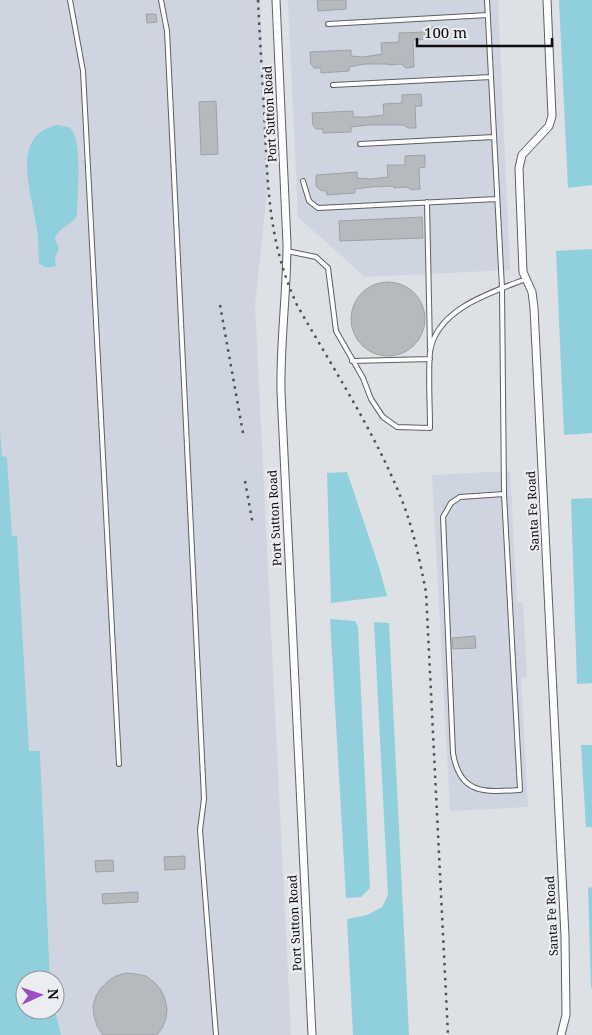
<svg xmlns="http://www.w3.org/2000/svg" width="592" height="1035" font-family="'Noto Serif',serif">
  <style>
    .built { fill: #cfd5e0 }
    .water { fill: #90d0dc }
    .building { fill: #b6b9bd; stroke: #9ea1a5 }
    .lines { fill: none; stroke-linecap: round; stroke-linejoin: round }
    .service-casing { stroke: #5d5f63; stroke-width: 6 }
    .minor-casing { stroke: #5d5f63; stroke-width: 9 }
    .service { stroke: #fff; stroke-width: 4 }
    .minor { stroke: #fff; stroke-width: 7 }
    .rail { stroke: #4f5053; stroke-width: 2.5; stroke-dasharray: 2.5 5; stroke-linecap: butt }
    .labels { text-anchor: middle; stroke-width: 4.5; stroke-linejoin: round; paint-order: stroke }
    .street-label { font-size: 12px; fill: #0d0d0f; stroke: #ebedf2 }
  </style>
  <rect width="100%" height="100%" fill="#dde0e5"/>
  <path class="built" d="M0,0H260L268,184L255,305L291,1035H61L55,1010V980H50L40,751H29L17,537H12L7,457L2,456L0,428Z
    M288,0H498L510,270L365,277L298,217Z
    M510,471L517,602L523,603L527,677L521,678L528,807L450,811L432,475Z"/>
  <path class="water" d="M559,0H592V185L568,188Z
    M57,125L69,127C84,138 77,196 77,215C72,226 60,226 55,238L59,249L55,257L56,266C49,268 44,268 39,263C38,250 39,237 36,224C31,191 10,135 57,125Z
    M592,249V433L564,435L556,251Z
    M0,428L2,456L7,457L12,536H17L29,751H40L50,980H25V1010H55L61,1035H0Z
    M347,472L379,567L387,596L331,603L327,473Z
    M592,498V683L577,684L571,499Z
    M330,619L355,621L358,627L370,888L361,897L346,898Z
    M374,622L389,623L409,1035H353L347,919L367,915L382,907L388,895Z
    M581,745H592V827H586Z
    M592,887V988H591L588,888Z"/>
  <path class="building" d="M317,0H346V9L318,11Z
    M146,14H156L157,22L147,23Z
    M434,27L435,39L413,40L414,67L406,68L401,64L389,65L388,64H365L349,67V71L321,73V68H314L311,64L310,52L351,50V56L364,57L382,54L381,43L399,42V33L425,32V28Z
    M421,94L422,106H415L416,128H408L403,125H368L351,127V132L323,133V129H316L313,125L312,113L353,111V117H366L384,115L383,104L402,103V95Z
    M216,101L218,154L201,155L199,102Z
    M425,155V167L419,168L420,189L412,190L407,187L394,188V186L371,187L355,189V193L327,195L326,191L320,190L316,186V175L357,172V178L370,179L388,177L387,165H405V156Z
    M422,217L423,238L340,241L339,221Z
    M351 319a37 37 0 1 1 74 0a37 37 0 1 1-74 0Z
    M475,636L476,648L453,649L452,638Z
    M185,856V869L165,870L164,857Z
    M113,860L114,871L96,872L95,861Z
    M138,892V902L103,904L102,894Z
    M126,973L136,974L146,976L154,982L161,990L165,999L167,1009L166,1019L162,1028L157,1035H103L97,1026L94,1016L93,1006L96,996L101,988L108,981L116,976Z"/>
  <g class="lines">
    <g class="service-casing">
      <path id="service" d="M70,0L83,71L119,764
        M161,0L167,31L204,799L200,830L216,1035
        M487,0L502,288L504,494L520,790C484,792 460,795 453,753L443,517L451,503L460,497L504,494
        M328,24L488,15
        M333,85L491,77
        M360,144L494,137
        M303,181L309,201L318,208L497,199
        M427,202L430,348
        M287,251L316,257L328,268L336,331L363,378L371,399L383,417L397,427L430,428C430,404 428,375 430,352C436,309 492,292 526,279
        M352,361L430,359"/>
    </g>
    <g class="minor-casing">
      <path id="minor" d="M276,0L287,244C287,293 280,342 281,392L312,1035
        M547,0L552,116L549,126L522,155L519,168L523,272L532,292L534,308L565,936L566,1015L561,1035"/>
    </g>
    <use href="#service" class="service"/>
    <use href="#minor" class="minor"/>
    <path class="rail" d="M258,0C260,43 263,87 265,130C268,194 270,246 297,305C334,370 376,434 403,503C414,532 420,562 426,592L448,1035
      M220,305L243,433
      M245,481L253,525"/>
  </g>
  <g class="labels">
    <g class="street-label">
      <text transform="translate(270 114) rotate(-93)" y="4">Port Sutton Road</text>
      <text transform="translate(533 511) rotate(-93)" y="4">Santa Fe Road</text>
      <text transform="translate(275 518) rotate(-93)" y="4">Port Sutton Road</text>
      <text transform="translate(552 916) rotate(-93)" y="4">Santa Fe Road</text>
      <text transform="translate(295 923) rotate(-93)" y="4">Port Sutton Road</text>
    </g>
  </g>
  <g transform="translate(40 995) rotate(87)"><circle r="24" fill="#ebedf2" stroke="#929397"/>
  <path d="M0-4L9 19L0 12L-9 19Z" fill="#9b4fc1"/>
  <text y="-8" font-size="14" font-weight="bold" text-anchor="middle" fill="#0d0d0f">N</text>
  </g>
  <path d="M417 38v8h135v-8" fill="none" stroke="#0d0d0f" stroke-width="2.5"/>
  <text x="424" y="38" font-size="15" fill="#0d0d0f" stroke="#ebedf2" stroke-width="4" paint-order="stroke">100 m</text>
</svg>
